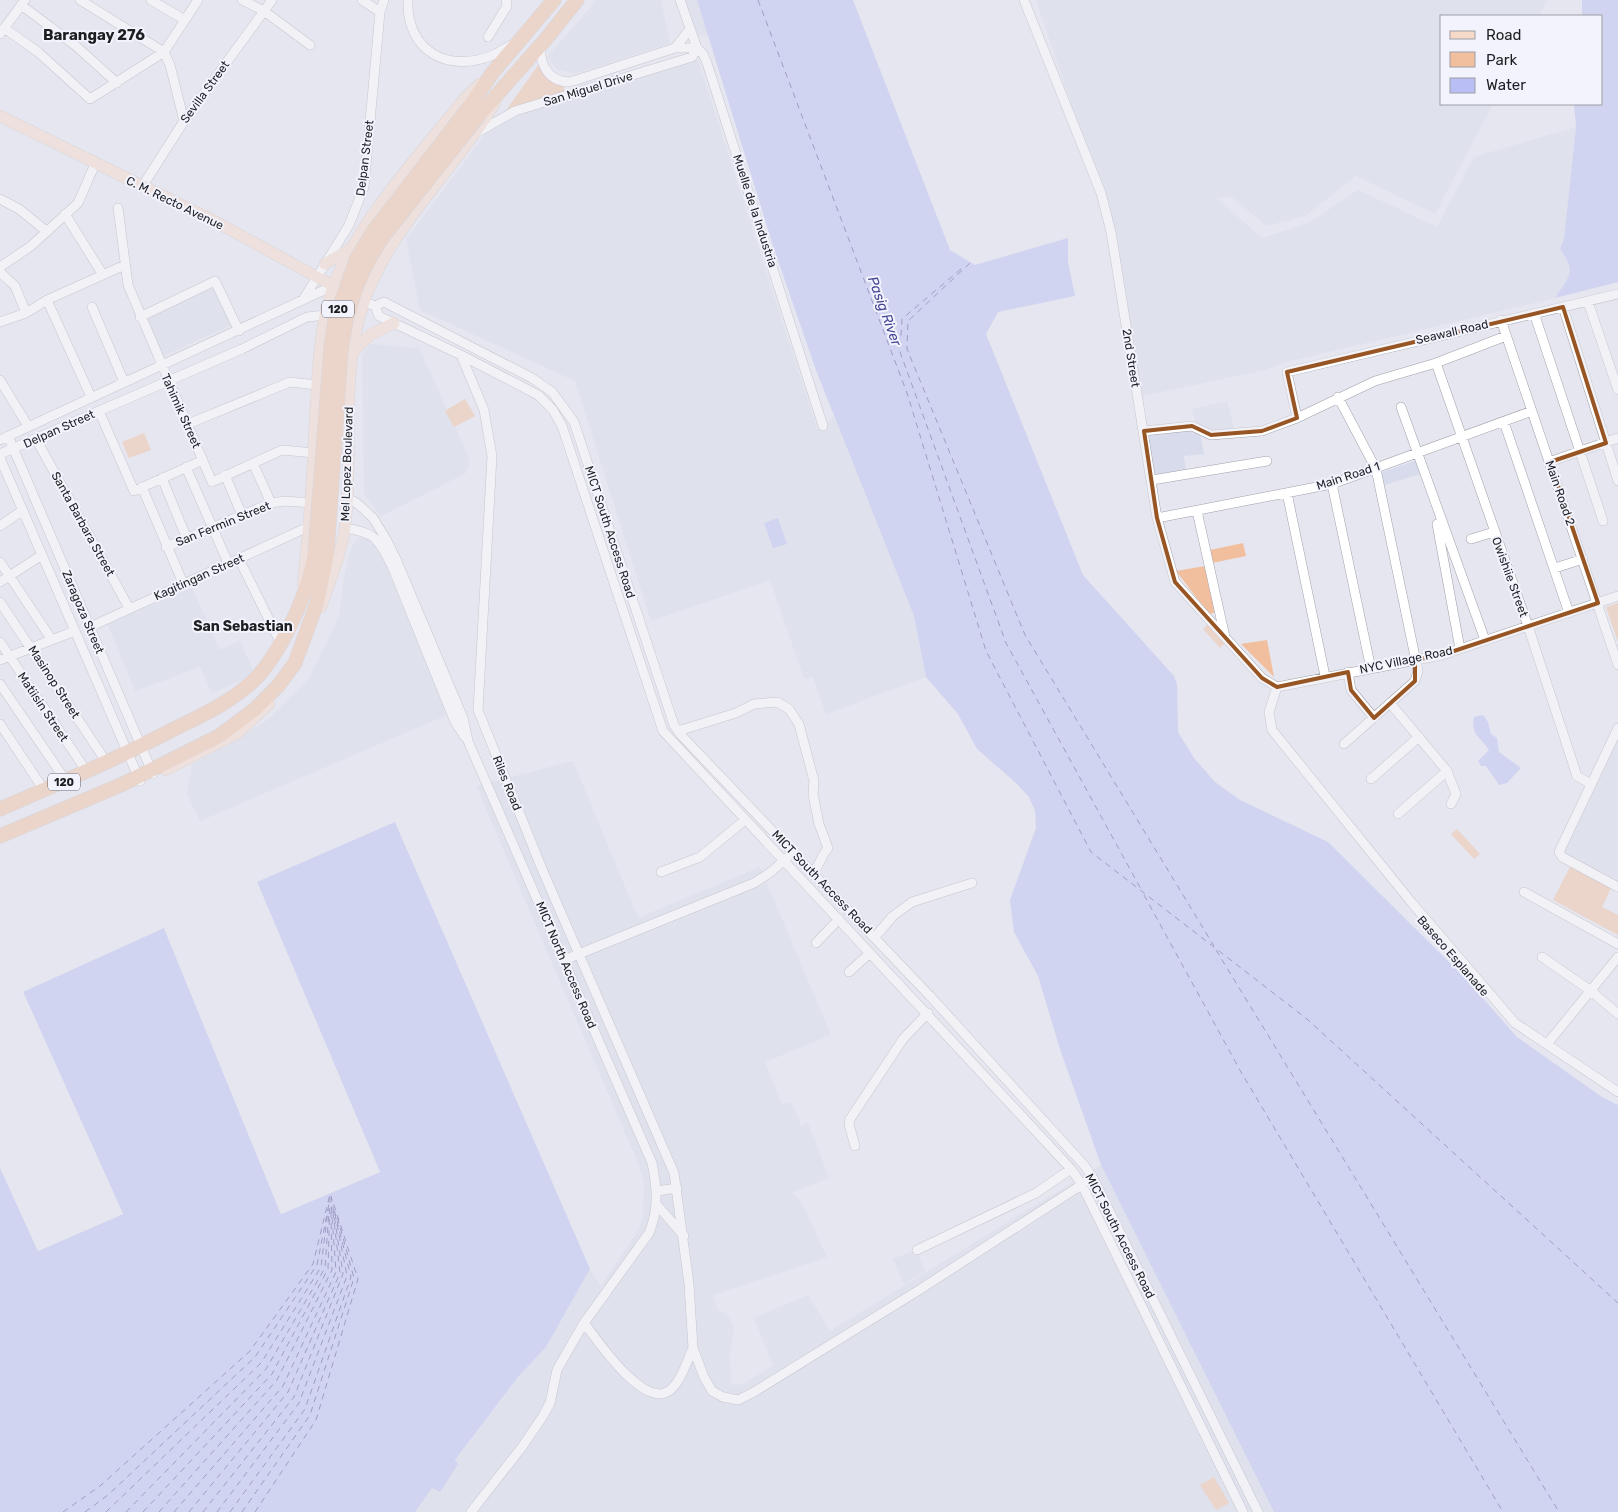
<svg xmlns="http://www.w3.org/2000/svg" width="1618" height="1512" font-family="Rubik,sans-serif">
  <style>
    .built { fill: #d8dbeb }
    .green { fill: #f2bf9e }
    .water { fill: #b9bff4 }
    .pier { fill: #e5e6ef }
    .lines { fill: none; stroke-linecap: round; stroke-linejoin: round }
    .ferry { stroke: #464794; stroke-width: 1; stroke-dasharray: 6 5; stroke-linecap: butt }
    .minor-casing { stroke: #a0a1aa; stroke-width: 10 }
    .major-casing { stroke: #c4c5c6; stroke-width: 12 }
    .highway-casing { stroke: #c4c5c6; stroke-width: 15 }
    .minor { stroke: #fff; stroke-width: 9 }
    .major { stroke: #f7d9c7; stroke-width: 11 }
    .highway { stroke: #f1c0a1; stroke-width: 14 }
    .highway-bridge-casing { stroke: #c4c5c6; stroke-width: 15; stroke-linecap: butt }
    .highway-bridge { stroke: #f1c0a1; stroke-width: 14 }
    .marked { fill: none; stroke: #985524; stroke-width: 4; stroke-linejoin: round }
    .labels { text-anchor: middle; stroke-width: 4; stroke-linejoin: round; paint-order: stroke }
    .shield { fill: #f2f3fd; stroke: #5e5f64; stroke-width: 1 }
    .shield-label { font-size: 11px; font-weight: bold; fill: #1e1f22 }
    .street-label { font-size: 12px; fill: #1e1f22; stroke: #f2f3fd }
    .water-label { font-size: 14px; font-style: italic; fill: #464794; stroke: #f2f3fd }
    .neighbourhood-label { font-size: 14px; font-weight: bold; fill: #1e1f22; stroke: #f2f3fd }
    .quarter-label { font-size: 15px; font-weight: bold; fill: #1e1f22; stroke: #f2f3fd }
  </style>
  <rect width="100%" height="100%" fill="#e5e6ef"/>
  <path class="built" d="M597,0H661L670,43L575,74L556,69L548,56Z
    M684,0H697L709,36H697Z
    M1036,0H1547L1539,16H1442V104H1493L1435,214L1356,176L1305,216L1266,226L1232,197L1216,198L1262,238L1309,223L1358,190L1437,227L1474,157L1576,127L1564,239L1560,249L1570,263L1569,276L1555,298L1282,363L1265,370L1142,396L1112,224Z
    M698,60L817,429L834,417L914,616L926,677L826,714L813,677L805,679L803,676L770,580L651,621L575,381L420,310L406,239L496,120Z
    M214,283L234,324L161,357L143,317Z
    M371,344L413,348L418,346L470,460L466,473L381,516L364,494L362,354Z
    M1227,401L1235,431H1214L1197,427L1192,409Z
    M1185,429L1200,434L1204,454L1184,456L1186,473L1154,478L1149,432Z
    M1417,460L1421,474L1384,485L1380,473Z
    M357,538H369L381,553L447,715L200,821L187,794L192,765L266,721L308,680L339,617L344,576L350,551Z
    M192,588L220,650L240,641L255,674L212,693L200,667L135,691L107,623Z
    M1618,740V880L1563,854Z
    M573,761L638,918L760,867L831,1035L765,1062L782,1104L792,1102L801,1126L808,1123L829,1178L792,1192L803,1205L827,1257L713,1295L717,1309L727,1314L734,1328L730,1355L731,1385L744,1384L773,1365L754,1318L808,1295L830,1331L1101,1165L1274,1512H415L432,1488L440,1492L455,1461L518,1377L546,1347L590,1269L601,1286L638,1231L643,1216L644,1183L639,1165L476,786Z
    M916,1250L925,1271L904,1284L893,1259Z"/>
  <path class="green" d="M539,64C545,77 551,82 564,87V92L507,109Z
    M465,399L475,416L454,427L445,411Z
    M144,433L151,450L129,458L122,442Z
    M1243,543L1246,556L1212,563L1210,550Z
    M1205,566L1217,612L1209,614L1176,571Z
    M1618,603V642L1606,607Z
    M1211,621L1228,640L1220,648L1203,629Z
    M1267,640L1274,677L1241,644Z
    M1457,829L1480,854L1474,859L1451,834Z
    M1570,867L1611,888L1602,907L1618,915V935L1553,900Z
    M1214,1477L1229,1503L1216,1510L1200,1485Z"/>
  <path class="water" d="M697,0H853L950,250L975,265L1068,238V262L1075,296L998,312L986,334L1083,575L1174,676L1177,684L1178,732L1194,758L1215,782L1240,800L1328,842L1465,978L1517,1037L1602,1097L1618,1105V1512H1274L1101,1165L1060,1049L1038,976L1014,932L1010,900L1036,828L1035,811L1029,797L1016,783L977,749L958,714L926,677L914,616L817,373L773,246Z
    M1582,0H1618V282L1555,298C1569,276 1577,272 1560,249L1564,239L1576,127L1574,104H1602V16H1582Z
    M778,518L787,544L773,548L764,523Z
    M1483,715L1488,722L1491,734L1497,738L1499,752L1521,768L1507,783L1499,785L1486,766H1481L1478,761L1489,750C1481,737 1470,735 1474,717Z
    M395,822L590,1269L546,1347L518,1377L455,1460L458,1464L440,1492L432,1488L415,1512H0V1168L38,1251L123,1214L23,992L164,928L281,1214L380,1172L257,882Z"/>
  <path class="pier" d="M397,820L504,1061L593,1268L592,1271L395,822Z
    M257,882L380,1172L281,1214L164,928L166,927L283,1211L377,1171L255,883Z
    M23,992L123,1214L38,1251L0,1166L39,1248L120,1213L21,993Z"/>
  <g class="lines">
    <path class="ferry" d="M758,0L907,393L986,651L1091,852L1307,1019L1618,1303
      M970,263L908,321L907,349L1025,635L1214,946
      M961,269L902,319L900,352L1006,643L1142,891
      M1144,895L1241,1072L1503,1512
      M1216,950L1559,1512
      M63,1512L100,1486L250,1351L313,1264L330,1194
      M85,1512L108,1495L255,1357L317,1265L328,1209
      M106,1512L261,1363L321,1267L329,1202
      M126,1512L266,1369L325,1268L329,1210
      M143,1512L272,1374L328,1269L330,1197
      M159,1512L277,1380L332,1270L331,1212
      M174,1512L283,1386L336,1272L331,1202
      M189,1512L288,1392L340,1273L333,1212
      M203,1512L294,1397L343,1274L331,1195
      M217,1512L299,1403L347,1276L335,1214
      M230,1512L305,1409L351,1277L333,1205
      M242,1512L310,1415L354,1278L337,1216
      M255,1512L316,1420L358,1279L332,1199"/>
    <g class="minor-casing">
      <path id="minor" d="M80,0L164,52L170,65L184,121
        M151,0L185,20
        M242,0L264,11L310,45
        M362,0L380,12
        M408,0C406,51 448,74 493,55C500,52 507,47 513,44
        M680,0L697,48L703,54L707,63L823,426
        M1024,0L1101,193L1111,232L1157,518L1175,582L1262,678L1277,687
        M21,5L76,46L117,83
        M4,28L38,52L90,99L164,52L198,0
        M0,34L25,0
        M488,37L507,6L506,0
        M541,45C539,65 549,82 570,82L675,48L690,29
        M675,48H697
        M478,132L515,111L692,57L697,48
        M142,187L184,121L272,0
        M0,199L19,209L45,230
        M118,208L128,285L212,482L282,450L314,453
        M65,214L103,275
        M0,267L31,246L78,203L95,164
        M0,272L15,286L26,313
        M47,300L91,397
        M303,300L349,225L364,187L380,12L384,0
        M1588,302L1618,390
        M370,304L375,306L379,316L461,355L538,395L553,410L562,426L663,731L1071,1169L1082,1185L1243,1512
        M375,306L384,302L532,378L552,392L574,422L674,725L680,734L930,996L1084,1165L1093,1178L1258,1512
        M92,307L124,382
        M1563,307L1618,481
        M1534,313L1603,521
        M140,317L215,281L239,331
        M1501,320L1618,665
        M0,322L26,313L47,300L125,265
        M461,355L484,410L492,456L478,710L542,869L674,1173L689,1284L693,1348L704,1377L712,1391L723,1397L738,1400L754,1392L919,1290L1086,1182
        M1436,363L1528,626L1577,776L1591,784
        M0,380L28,426
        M1338,397L1376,469L1418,671L1415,681L1344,744
        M1401,407L1485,640
        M99,411L134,491L203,460
        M1297,418L1287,372L1618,294
        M1504,422L1569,613
        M188,424L290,382L317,385
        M1144,431L1192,426L1211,435L1262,431L1297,418L1375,381L1436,363L1506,336
        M8,436L153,774
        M36,439L129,608
        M0,440L333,286
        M0,454L242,349L307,317L326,315
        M0,458L140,781
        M1549,462L1618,438
        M253,463L271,503
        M186,467L228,563
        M225,475L242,515
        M162,478L187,539
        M1152,480L1267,461
        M1332,484L1371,669
        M142,487L183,583
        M1287,493L1325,676
        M347,498L358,504L373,518L386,539L396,559L463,718L468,741L652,1163C657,1187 659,1210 649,1233L584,1323L570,1347L557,1370L550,1403L543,1416L522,1447L471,1512
        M1197,511L1225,637
        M1157,518L1332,484L1532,411
        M1437,524L1460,649
        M0,526L23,510
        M345,528C377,533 378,539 392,566L455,722L465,737
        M1471,539L1494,532
        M166,547L271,503L285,501L311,503
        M239,559L280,642
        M0,562L52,640
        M1555,568L1583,559
        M0,582L42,555
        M0,602L107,763
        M90,627L308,527
        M0,642L87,772
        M0,660L75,631
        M1348,672L1351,690L1374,718
        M0,684L66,781
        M1277,687L1269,712L1272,730L1412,903L1515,1023L1618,1092
        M1277,687L1442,655L1618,596
        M1390,703L1447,771L1456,794L1451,804
        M0,724L44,790
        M1618,728L1559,852L1562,857L1618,887
        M678,731L736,713L754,704L777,702L789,709L799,724L814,781L813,794L819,824L828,848C821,856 820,865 813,872
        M1371,779L1419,737
        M1398,814L1447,771
        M661,872L700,857L745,820
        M1524,892L1618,944
        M875,937L893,916L912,902L972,883
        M816,943L839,919
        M1542,957L1591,991L1618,1014
        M564,960L754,883L771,872L788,857
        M849,972L870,953
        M1547,1044L1618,957
        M855,1146L849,1124L850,1119L903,1039L928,1013
        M657,1191L677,1188
        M657,1205L684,1236
        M917,1250L1036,1193L1071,1169
        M584,1323C598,1341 639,1402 665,1393C679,1388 687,1361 693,1348"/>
    </g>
    <g class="major-casing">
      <path id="major" d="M0,116L216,222L339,289
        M325,264L350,249
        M354,351L370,335L394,323
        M303,584C308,537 312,489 314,441C317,394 317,328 334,284C359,220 421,153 464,99L480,84
        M321,607C330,581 341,555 345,527C354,453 339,375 364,302C390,227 455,170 495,103
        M166,770L238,733L269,704"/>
    </g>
    <g class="highway-casing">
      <path id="highway" d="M470,106L493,72L554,0
        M480,114L546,39L577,0
        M0,809C60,783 119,758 176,728C205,714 237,699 259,675C284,646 310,589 315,552
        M0,836L123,784L219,736L255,709L278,686L295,663L317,603L327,553"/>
    </g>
    <use href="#minor" class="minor"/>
    <use href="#major" class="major"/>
    <use href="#highway" class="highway"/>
    <g class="highway-bridge-casing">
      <path id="highway-bridge" d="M315,552L331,348L335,319L357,258L372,233L470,106
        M327,553L341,350L346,321L355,290L368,261L382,238L480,114"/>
    </g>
    <use href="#highway-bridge" class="highway-bridge"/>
  </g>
  <path d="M0 0H1618V1512H0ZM1563,307L1606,443L1550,462L1598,603L1442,655L1415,660V681L1374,718L1351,690L1348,672L1277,687L1262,678L1175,582L1157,518L1144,431L1192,426L1211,435L1262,431L1297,418L1287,372Z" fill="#e5e6ef" fill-opacity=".55" fill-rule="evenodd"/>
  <path class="marked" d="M1563,307L1606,443L1550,462L1598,603L1442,655L1415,660V681L1374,718L1351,690L1348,672L1277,687L1262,678L1175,582L1157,518L1144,431L1192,426L1211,435L1262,431L1297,418L1287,372Z"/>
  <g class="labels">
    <g class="shield">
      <rect x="322" y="300.5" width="32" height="17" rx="4"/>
      <rect x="48" y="773.5" width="32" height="17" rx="4"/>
    </g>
    <g class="shield-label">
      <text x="338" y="313">120</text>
      <text x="64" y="786">120</text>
    </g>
    <g class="street-label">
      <text transform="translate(588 89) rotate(-17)" y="4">San Miguel Drive</text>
      <text transform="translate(205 92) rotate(-54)" y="4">Sevilla Street</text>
      <text transform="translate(365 158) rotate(-83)" y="4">Delpan Street</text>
      <text transform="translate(175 203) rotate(26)" y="4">C. M. Recto Avenue</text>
      <text transform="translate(755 211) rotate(72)" y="4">Muelle de la Industria</text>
      <text transform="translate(1452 332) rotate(-13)" y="4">Seawall Road</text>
      <text transform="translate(1131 358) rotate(81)" y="4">2nd Street</text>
      <text transform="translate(181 411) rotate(66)" y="4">Tahimik Street</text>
      <text transform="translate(59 429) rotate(-24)" y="4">Delpan Street</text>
      <text transform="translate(347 464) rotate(-88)" y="4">Mel Lopez Boulevard</text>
      <text transform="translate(1348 476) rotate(-18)" y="4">Main Road 1</text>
      <text transform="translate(1560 493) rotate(71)" y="4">Main Road 2</text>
      <text transform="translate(83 524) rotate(61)" y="4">Santa Barbara Street</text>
      <text transform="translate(223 524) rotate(-22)" y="4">San Fermin Street</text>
      <text transform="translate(610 532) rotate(72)" y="4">MICT South Access Road</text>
      <text transform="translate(199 577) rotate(-24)" y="4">Kagitingan Street</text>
      <text transform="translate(1510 577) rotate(70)" y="4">Owishiie Street</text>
      <text transform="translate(83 612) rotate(67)" y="4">Zaragoza Street</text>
      <text transform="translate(1406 660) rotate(-12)" y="4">NYC Village Road</text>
      <text transform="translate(54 682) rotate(57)" y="4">Masinop Street</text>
      <text transform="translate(43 707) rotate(56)" y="4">Matiisin Street</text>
      <text transform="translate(507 783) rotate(68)" y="4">Riles Road</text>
      <text transform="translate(822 882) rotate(46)" y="4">MICT South Access Road</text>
      <text transform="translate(1453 956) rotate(49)" y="4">Baseco Esplanade</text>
      <text transform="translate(566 965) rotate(67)" y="4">MICT North Access Road</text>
      <text transform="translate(1120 1236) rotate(63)" y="4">MICT South Access Road</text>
    </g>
    <g class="water-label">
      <text transform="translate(885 311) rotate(70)" y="5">Pasig River</text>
    </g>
    <g class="neighbourhood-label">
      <text x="243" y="631">San Sebastian</text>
    </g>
    <g class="quarter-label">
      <text x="94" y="40">Barangay 276</text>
    </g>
  </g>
  <rect x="1440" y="15" width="162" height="90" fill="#f2f3fd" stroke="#9d9ea5"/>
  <rect x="1450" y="31" width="25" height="8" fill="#f7d9c7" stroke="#9d9ea5"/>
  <text x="1486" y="40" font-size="15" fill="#1e1f22">Road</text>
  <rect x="1450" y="52" width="25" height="15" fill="#f2bf9e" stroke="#9d9ea5"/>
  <text x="1486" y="65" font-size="15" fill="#1e1f22">Park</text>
  <rect x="1450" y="78" width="25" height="15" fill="#b9bff4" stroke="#9d9ea5"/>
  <text x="1486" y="90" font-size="15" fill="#1e1f22">Water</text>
</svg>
